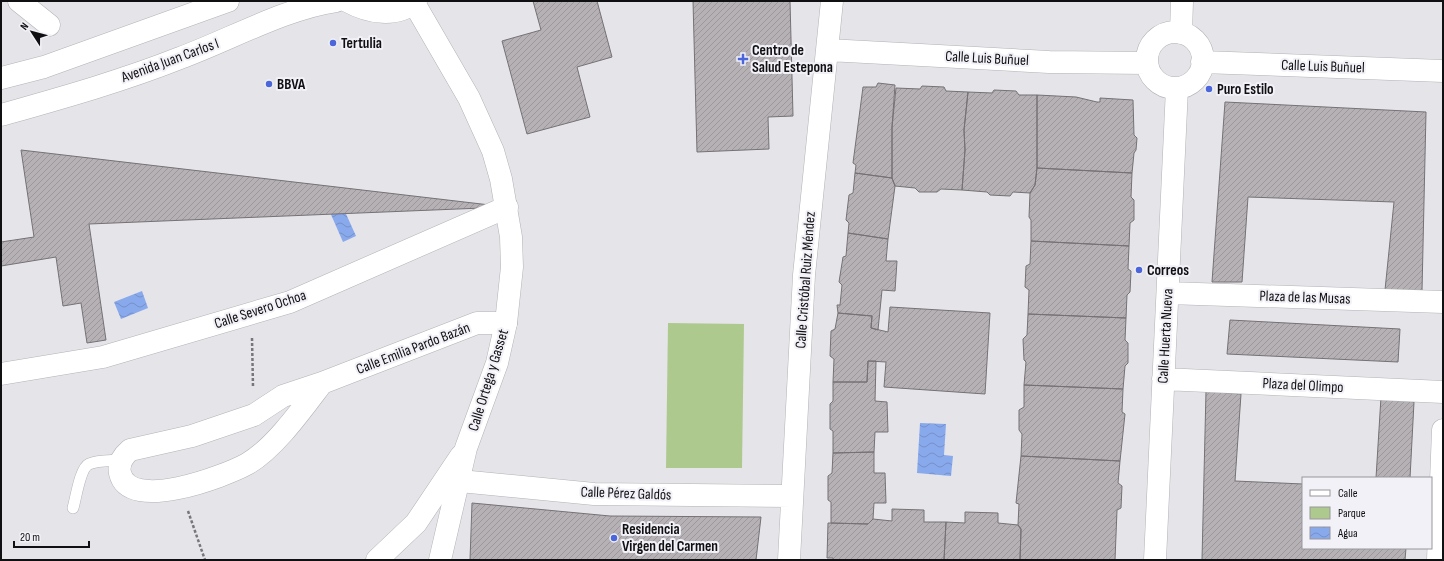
<svg xmlns="http://www.w3.org/2000/svg" width="1444" height="561" font-family="'Sofia Sans Condensed',sans-serif">
  <style>
    .green { fill: #aec98e }
    .water { fill: url(#water-waves) }
    .building { fill: url(#building-hatch); stroke: #757175 }
    .lines { fill: none; stroke-linecap: round; stroke-linejoin: round }
    .lane-casing { stroke: #b2b2b7; stroke-width: 12 }
    .street-casing { stroke: #b2b2b7; stroke-width: 23 }
    .secondary-casing { stroke: #b2b2b7; stroke-width: 23 }
    .path { stroke: #77777a; stroke-width: 2.5; stroke-dasharray: 3 2; stroke-linecap: butt }
    .lane { stroke: #fff; stroke-width: 11 }
    .street { stroke: #fff; stroke-width: 22 }
    .secondary { stroke: #fff; stroke-width: 22 }
    .poi-dot { fill: #4b66da; stroke: #f1f1f7; stroke-width: 1.5 }
    .labels { text-anchor: middle; stroke-width: 4; stroke-linejoin: round; paint-order: stroke }
    .poi-label { font-size: 15px; font-weight: bold; fill: #101012; stroke: #f1f1f7; text-anchor: start }
    .street-label { font-size: 15px; fill: #101012; stroke: #f1f1f7 }
  </style>
  <defs>
    <pattern id="water-waves" width="16" height="10" patternUnits="userSpaceOnUse"><rect width="16" height="10" fill="#89a9ed"/><path d="M0 5q4-4 8 0t8 0" fill="none" stroke="#7590ca"/></pattern>
    <pattern id="building-hatch" width="6" height="6" patternUnits="userSpaceOnUse"><rect width="6" height="6" fill="#b6b1b5"/><path d="M-1 1l2-2M0 6l6-6M5 7l2-2" fill="none" stroke="#9b979b"/></pattern>
  </defs>
  <rect width="100%" height="100%" fill="#e4e4e9"/>
  <path class="green" d="M668,323L744,324L742,468H666Z"/>
  <path class="water" d="M342,205L356,236L343,242L329,210Z
    M142,291L148,308L121,319L114,302Z
    M920,423L946,424L944,455L953,456L951,476L917,473Z"/>
  <path class="building" d="M533,1H597L612,57L577,67L590,117L527,134L502,41L541,30Z
    M693,1H790L793,116L768,117L769,149L697,152Z
    M878,83L895,85L892,127V178L855,173L856,165L853,163L863,87H876Z
    M922,86L944,87L946,91L968,92L964,130L965,150L962,190L941,189L937,192H919L915,188L895,186L892,178V127L896,88L920,89Z
    M994,90L1016,91L1019,95H1037V168L1035,185L1030,193L1013,192L1010,196L990,195L987,192L962,190L965,150L964,130L968,92L992,93Z
    M1037,95L1076,97L1097,102H1100V98L1133,100L1134,135L1137,138L1136,150L1134,153L1132,173L1037,168Z
    M1225,102L1426,112L1422,291L1385,290L1394,202L1248,197L1242,282H1212Z
    M21,150L507,207L89,224L106,340L87,343L81,303L63,306L56,257L1,266V242L34,237Z
    M1037,168L1132,173L1131,197L1134,200V220L1130,223L1129,246L1031,241V220L1029,217L1030,193L1035,185Z
    M855,173L892,178L895,186L888,239L848,233L849,223L846,220L849,195L853,193Z
    M848,233L888,239L886,261H897L895,291L882,290L878,330L871,328L872,316L838,313L837,305H840L842,285L839,282L843,257L846,256Z
    M1031,241L1129,246L1128,269L1131,271L1130,292L1127,295L1126,318L1028,314L1029,290L1025,287L1026,266L1030,264Z
    M890,307L990,313L985,394L884,387L886,362L868,361L867,382H833L834,359L830,356L831,331L835,329L838,313L872,316L871,328L888,332Z
    M1028,314L1126,318L1125,340L1128,343V363L1125,366L1123,389L1024,385L1026,362L1024,360L1023,339L1027,335Z
    M1230,320L1400,329L1398,362L1227,354Z
    M868,361H876L875,401L887,402L888,432H875L874,452L833,453V431L830,429V404L833,401V382H867Z
    M1024,385L1123,389L1122,412L1125,414L1120,461L1021,456L1022,434L1019,430V410L1024,407Z
    M1206,391L1241,394L1235,481L1303,484V548H1406L1405,560H1202Z
    M1381,397L1414,402L1410,478H1376Z
    M874,452V473H885L886,503H874L873,519L868,524L831,523V502L828,500V476L832,473L833,453Z
    M1021,456L1120,461L1118,483L1122,486L1121,508L1117,510L1115,560H1020L1021,529L1018,525L1019,504L1016,503Z
    M472,503L610,516L761,517L756,560H470Z
    M892,509L924,510V522H946L944,560H833V558H827L828,523L868,524L873,519L892,521Z
    M965,512L998,513V523L1018,525L1021,529L1020,560H944L946,522L965,523Z"/>
  <g class="lines">
    <g class="lane-casing">
      <path id="lane" d="M73,508C76,498 80,468 89,464C98,460 111,461 121,460"/>
    </g>
    <g class="street-casing">
      <path id="street" d="M19,1L49,25
        M1147 60a28 28 0 1 1 56 0a28 28 0 1 1-56 0Z
        M1181,33L1182,1
        M828,50L1049,62L1147,63
        M1202,62L1443,71
        M1168,293L1443,302
        M1,374L103,357L290,302L507,207
        M1163,379L1443,392
        M322,383C303,408 274,449 247,464C225,476 129,513 120,473C118,464 123,456 130,450L192,436L254,415L283,396Z
        M322,383L477,323H506
        M460,481L594,494L792,496
        M377,560L416,523L461,456
        M789,560L804,275L832,1
        M1155,560L1177,88"/>
    </g>
    <g class="secondary-casing">
      <path id="secondary" d="M347,1C369,13 396,18 416,1
        M414,3L469,98L493,151L501,179L511,237L512,267L506,323L497,363L466,448L440,560
        M1,78L44,67L228,1
        M1,115C61,98 122,81 180,58C229,40 286,8 336,1
        M1438,560L1443,430"/>
    </g>
    <path class="path" d="M252,338L253,387
      M188,511L205,560"/>
    <use href="#lane" class="lane"/>
    <use href="#street" class="street"/>
    <use href="#secondary" class="secondary"/>
  </g>
  <g class="poi-dot">
    <circle cx="333" cy="43" r="4"/>
    <path d="M741 53h4v4h4v4h-4v4h-4v-4h-4v-4h4z"/>
    <circle cx="269" cy="84" r="4"/>
    <circle cx="1209" cy="89" r="4"/>
    <circle cx="1139" cy="270" r="4"/>
    <circle cx="614" cy="538" r="4"/>
  </g>
  <g class="labels">
    <g class="poi-label">
      <text x="341" y="48">Tertulia</text>
      <text x="752" y="55">Centro de<tspan x="752" dy="17">Salud Estepona</tspan></text>
      <text x="277" y="89">BBVA</text>
      <text x="1217" y="94">Puro Estilo</text>
      <text x="1147" y="275">Correos</text>
      <text x="622" y="534">Residencia<tspan x="622" dy="17">Virgen del Carmen</tspan></text>
    </g>
    <g class="street-label">
      <text transform="translate(987 58) rotate(3)" y="5">Calle Luis Buñuel</text>
      <text transform="translate(170 60) rotate(-20)" y="5">Avenida Juan Carlos I</text>
      <text transform="translate(1323 66) rotate(2)" y="5">Calle Luis Buñuel</text>
      <text transform="translate(805 280) rotate(-86)" y="5">Calle Cristóbal Ruiz Méndez</text>
      <text transform="translate(1305 297) rotate(2)" y="5">Plaza de las Musas</text>
      <text transform="translate(260 309) rotate(-18)" y="5">Calle Severo Ochoa</text>
      <text transform="translate(1165 336) rotate(-87)" y="5">Calle Huerta Nueva</text>
      <text transform="translate(413 348) rotate(-21)" y="5">Calle Emilia Pardo Bazán</text>
      <text transform="translate(488 380) rotate(-73)" y="5">Calle Ortega y Gasset</text>
      <text transform="translate(1303 385) rotate(3)" y="5">Plaza del Olimpo</text>
      <text transform="translate(626 493) rotate(2)" y="5">Calle Pérez Galdós</text>
    </g>
  </g>
  <rect width="1444" height="561" fill="none" stroke="#101012" stroke-width="4"/>
  <rect x="1302" y="477" width="130" height="72" fill="#f1f1f7" stroke="#97979b"/>
  <rect x="1310" y="490" width="20" height="6" fill="#ffffff" stroke="#97979b"/>
  <text x="1338" y="497" font-size="12" fill="#101012">Calle</text>
  <rect x="1310" y="507" width="20" height="12" fill="#aec98e" stroke="#97979b"/>
  <text x="1338" y="517" font-size="12" fill="#101012">Parque</text>
  <rect x="1310" y="527" width="20" height="12" fill="url(#water-waves)" stroke="#97979b"/>
  <text x="1338" y="537" font-size="12" fill="#101012">Agua</text>
  <g transform="translate(32 32) rotate(306)" stroke="#f1f1f7" stroke-width="3" paint-order="stroke">
  <path d="M0-3L7 15L0 10L-7 15Z" fill="#101012"/>
  <text y="-6" font-size="11" font-weight="bold" text-anchor="middle" fill="#101012">N</text>
  </g>
  <path d="M14 541v6h75v-6" fill="none" stroke="#101012" stroke-width="2"/>
  <text x="20" y="541" font-size="12" fill="#101012" stroke="#f1f1f7" stroke-width="3" paint-order="stroke">20 m</text>
</svg>
